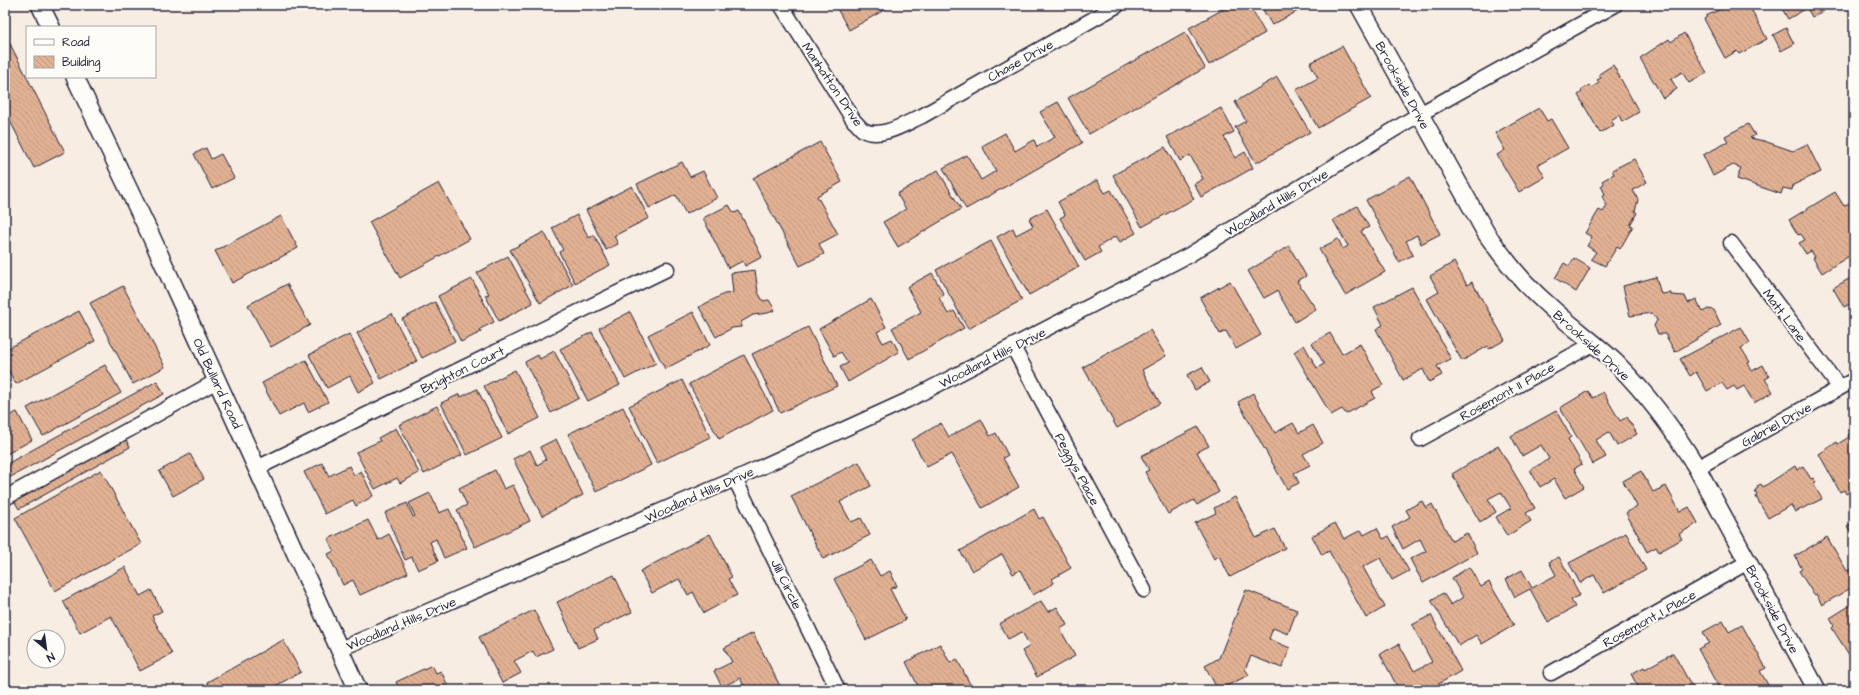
<svg xmlns="http://www.w3.org/2000/svg" width="1859" height="695" font-family="'Architects Daughter',sans-serif">
  <style>
    .building { fill: url(#building-back-hatch); stroke: #22223b }
    .lines { fill: none; stroke-linecap: round; stroke-linejoin: round }
    .minor-casing { stroke: #22223b; stroke-width: 17 }
    .tertiary-casing { stroke: #22223b; stroke-width: 20 }
    .minor { stroke: #fdfcf7; stroke-width: 14 }
    .tertiary { stroke: #fdfcf7; stroke-width: 17 }
    .labels { text-anchor: middle; stroke-width: 4; stroke-linejoin: round; paint-order: stroke }
    .street-label { font-size: 13px; fill: #22223b; stroke: #fdfcf7 }
  </style>
  <defs>
    <pattern id="building-back-hatch" width="6" height="6" patternUnits="userSpaceOnUse"><rect width="6" height="6" fill="#e2b193"/><path d="M-1 5l2 2M0 0l6 6M5-1l2 2" fill="none" stroke="#c29880"/></pattern>
  </defs>
  <rect width="100%" height="100%" fill="#f8ede3"/>
  <filter id="ink" filterUnits="userSpaceOnUse"><feTurbulence type="fractalNoise" baseFrequency=".025" numOctaves="2"/><feDisplacementMap in="SourceGraphic" scale="8" xChannelSelector="R" yChannelSelector="G"/><feConvolveMatrix kernelMatrix="1 2 1 2 8 2 1 2 1" color-interpolation-filters="sRGB"/></filter>
  <g filter="url(#ink)">
    <path class="building" d="M835,5H893L849,30Z
      M1231,5H1249L1265,33L1209,65L1189,28Z
      M1260,5H1309L1272,25Z
      M1723,5H1749L1767,39L1739,54L1737,51L1725,58L1704,19L1707,17L1706,16L1725,7Z
      M1780,5H1829L1830,7L1812,17L1807,8L1788,19Z
      M1786,28L1794,44L1781,51L1773,35Z
      M1185,32L1205,68L1089,134L1068,98Z
      M1684,33L1707,73L1689,83L1682,72L1671,79L1677,89L1663,98L1640,58L1669,39L1671,42Z
      M5,34L65,152L34,168L5,111Z
      M1342,46L1371,98L1318,128L1296,90L1318,78L1310,63Z
      M1613,65L1639,112L1622,122L1619,115L1611,120L1614,125L1600,133L1578,95L1582,92L1581,90L1589,85L1591,88L1599,83L1597,80L1601,78L1599,74Z
      M1277,77L1310,132L1256,163L1235,127L1246,121L1235,102Z
      M1058,102L1082,143L966,209L943,168L967,155L981,180L996,171L982,146L1005,133L1015,151L1034,140L1037,147L1055,137L1040,112Z
      M1221,108L1234,132L1224,137L1235,158L1245,152L1253,168L1201,197L1194,184L1203,179L1190,155L1180,161L1167,137Z
      M1539,108L1547,121L1551,119L1568,148L1538,165L1545,177L1519,192L1497,155L1505,150L1495,133Z
      M1748,124L1755,135L1750,138L1764,141L1793,151L1807,144L1821,172L1793,185L1792,190L1783,188L1781,194L1737,179L1741,168L1733,165L1713,176L1703,155L1728,142L1725,136Z
      M5,137L9,144L5,146Z
      M820,142L842,182L817,196L838,234L819,244L824,254L800,266L753,178Z
      M1165,147L1194,199L1142,227L1113,175Z
      M206,148L211,159L221,154L234,178L212,189L194,154Z
      M1634,159L1647,182L1633,190L1638,200L1635,211L1637,213L1630,225L1633,226L1620,249L1617,247L1605,266L1591,259L1596,252L1587,246L1592,237L1585,233L1599,210L1603,212L1607,206L1602,196L1605,194L1601,186L1604,184L1602,181L1614,174L1612,170Z
      M682,162L690,177L703,171L717,198L686,214L676,195L649,208L637,184Z
      M938,170L961,209L898,247L883,222L906,209L897,194Z
      M1410,176L1440,234L1421,244L1417,235L1406,241L1413,255L1399,262L1366,200Z
      M1097,180L1105,193L1111,190L1136,233L1120,242L1116,236L1098,247L1101,252L1085,261L1060,218L1065,215L1058,202Z
      M439,183L470,239L400,278L369,222Z
      M632,186L649,218L614,236L618,244L606,250L586,210Z
      M1835,192L1844,206L1854,200V253L1822,273L1813,258L1815,257L1811,251L1806,254L1799,243L1805,240L1801,234L1798,235L1789,220Z
      M729,205L734,213L739,211L762,257L745,266L743,261L728,268L703,218Z
      M1357,206L1369,227L1361,231L1385,272L1345,295L1319,249L1338,239L1343,249L1348,246L1333,220Z
      M1047,209L1079,267L1029,295L997,237L1013,228L1016,235L1033,226L1029,219Z
      M577,215L589,238L594,235L610,265L575,283L559,252L563,250L552,228Z
      M281,216L298,248L232,283L215,251Z
      M544,232L573,285L540,303L510,250Z
      M991,241L1022,300L968,329L936,270Z
      M1289,246L1306,276L1297,281L1316,309L1295,322L1277,291L1264,298L1248,271Z
      M508,256L533,303L499,321L485,295L489,294L477,273Z
      M1574,258L1590,268L1576,292L1555,278L1564,263L1569,266Z
      M1454,262L1467,285L1472,282L1505,340L1489,349L1488,346L1462,361L1427,299L1439,292L1430,276Z
      M755,270L758,292L763,301L769,300L775,310L768,313L753,315L741,322V327L732,328L716,337L699,307L724,294L733,293L731,273Z
      M932,273L944,295L939,298L948,314L954,311L964,328L909,359L892,328L921,312L907,287Z
      M1854,276V311L1850,304L1844,307L1833,288Z
      M1656,277L1661,294L1671,293V295L1685,296L1688,303L1696,299L1703,312L1708,309L1714,310L1721,325L1675,352L1665,334H1658L1654,326L1657,320L1652,313L1630,316L1623,286Z
      M472,279L494,322L480,329L481,332L461,342L438,296Z
      M1230,281L1261,335L1236,349L1226,331L1220,334L1200,298Z
      M287,284L310,325L271,347L248,305Z
      M123,286L165,367L133,384L90,303Z
      M1412,287L1451,359L1437,366L1442,375L1429,382L1423,369L1403,380L1376,329L1383,325L1374,307Z
      M871,299L886,327L877,332L883,343L892,339L899,352L848,382L840,367L848,363L841,352L834,356L819,329Z
      M435,302L455,341L422,358L402,319Z
      M79,311L95,341L16,384L5,364V350Z
      M630,312L656,363L625,379L599,328Z
      M693,312L710,345L665,369L648,335Z
      M392,314L417,361L381,379L357,333Z
      M808,327L837,386L780,413L752,354Z
      M1741,327L1750,343L1741,348L1750,362L1748,363L1752,371L1763,365L1769,377L1765,379L1773,392L1754,403L1744,386L1737,390L1734,386L1727,390L1722,383L1707,391L1696,372L1690,376L1680,359Z
      M1150,330L1166,356L1142,370L1160,403L1117,428L1083,367Z
      M592,332L620,385L588,401L560,349Z
      M1330,333L1342,354L1360,344L1383,385L1372,391L1375,398L1346,414L1342,409L1331,415L1294,352L1304,345L1317,368L1324,364L1312,343Z
      M349,334L375,383L358,392L350,376L327,388L309,355Z
      M554,351L579,398L551,413L525,362L538,355L540,359Z
      M744,355L773,410L719,439L689,384Z
      M306,360L328,402L308,412L304,403L279,416L262,383Z
      M105,365L121,393L43,436L27,408Z
      M1202,367L1210,382L1195,390L1187,375Z
      M515,370L540,418L508,434L484,386Z
      M682,380L710,437L657,463L629,406Z
      M157,381L164,394L5,480V465Z
      M477,389L502,438L467,455L441,403L460,394L461,397Z
      M1588,391L1593,398L1603,392L1620,421L1627,417L1637,434L1617,446L1609,432L1596,440L1606,457L1593,464L1560,408Z
      M1253,393L1275,433L1293,423L1299,433L1313,425L1323,443L1303,454L1310,465L1294,473L1299,483L1287,489L1238,402Z
      M437,406L462,455L424,474L399,425Z
      M623,407L651,465L596,492L568,434Z
      M1556,411L1571,437L1568,439L1582,464L1574,469L1584,487L1565,498L1554,479L1540,487L1530,470L1549,459L1541,445L1522,456L1511,436Z
      M17,412L32,440L5,455V418Z
      M981,419L990,436L996,433L1008,455L1003,458L1019,487L982,508L952,454L927,467L912,440L941,423L949,437Z
      M1198,427L1209,446L1197,452L1219,492L1197,505L1194,500L1168,514L1145,472L1149,470L1141,456Z
      M396,428L419,473L400,483L397,478L375,489L356,452L380,441L378,438Z
      M1854,432V490L1846,494L1844,490L1840,492L1819,454L1837,442L1838,444L1849,437L1848,435Z
      M123,435L130,447L19,509L12,497Z
      M556,439L583,495L542,516L513,459L530,450L537,465L546,460L540,447Z
      M1498,446L1535,508L1526,513L1531,521L1507,536L1496,517L1511,508L1501,492L1488,499L1496,512L1480,522L1452,474Z
      M190,454L204,479L173,496L159,471Z
      M859,462L871,486L840,502L851,522L861,518L870,535L823,559L791,496Z
      M322,463L329,476L349,466L354,475L361,471L373,496L356,506L353,500L325,514L304,472Z
      M1795,466L1797,470L1803,466L1811,479L1813,478L1816,482L1813,483L1822,499L1795,512L1791,505L1768,518L1756,497L1757,495L1755,490L1758,488L1757,486L1761,484L1763,487Z
      M101,470L141,544L55,591L15,518Z
      M495,470L504,489L513,485L530,521L475,547L457,510L467,505L459,488Z
      M1641,471L1653,492L1666,486L1680,512L1689,507L1698,523L1679,534L1682,539L1659,552L1656,547L1647,552L1626,513L1637,506L1623,481Z
      M430,493L439,513L449,509L467,548L444,558L436,539L430,542L438,561L418,570L412,557L405,560L385,513L407,503L413,517L415,516L409,503Z
      M1235,497L1256,538L1275,529L1285,548L1230,577L1219,556L1214,559L1195,523L1216,513L1214,508Z
      M1422,501L1426,508L1432,504L1452,541L1467,533L1477,553L1423,583L1410,559L1426,551L1420,539L1403,549L1392,527L1410,517L1406,510Z
      M1034,509L1039,519L1043,517L1071,568L1052,579L1054,583L1033,595L1020,570L1013,574L1002,554L972,571L960,551Z
      M368,520L378,540L389,534L408,573L360,595L353,580L343,585L328,554L334,551L328,539Z
      M1854,522V532L1852,534L1847,526Z
      M1335,523L1344,539L1361,530L1364,535L1377,528L1383,539L1389,536L1409,571L1392,580L1380,558L1363,567L1385,607L1366,618L1329,551L1322,555L1312,536Z
      M1626,533L1646,570L1604,593L1594,575L1580,583L1569,563Z
      M710,534L732,577L728,579L737,595L704,613L693,592L688,595L679,579L652,593L640,571Z
      M1827,537L1847,571L1851,569L1854,575V586L1822,605L1816,594L1814,595L1799,571L1802,569L1795,556Z
      M1559,557L1580,595L1571,600L1575,607L1548,622L1530,589L1515,597L1506,579L1522,570L1532,588L1556,575L1549,562Z
      M871,560L880,576L890,571L897,586L890,589L906,620L866,640L834,579Z
      M125,567L140,596L151,590L162,611L152,616L172,654L140,671L111,616L80,633L63,601Z
      M1469,567L1481,587L1489,582L1514,625L1482,644L1476,635L1459,646L1431,600L1443,593L1451,605L1463,597L1452,578Z
      M614,575L632,612L594,630L598,639L578,648L557,602Z
      M1246,590L1297,610L1288,634L1273,628L1269,639L1290,648L1282,668L1251,656L1245,669L1249,675L1218,690L1205,666L1219,658Z
      M1041,601L1048,612L1057,607L1067,625L1060,629L1075,656L1037,677L1022,651L1030,646L1022,632L1008,639L999,624Z
      M1854,603V657L1851,658L1832,628L1834,626L1830,618Z
      M534,610L553,649L536,657L533,651L514,661L521,673L502,683L479,637Z
      M1431,615L1461,671L1428,690H1399L1380,654L1399,644L1414,671L1432,662L1412,625Z
      M1723,621L1729,632L1742,625L1766,668L1760,671L1771,690H1720L1698,649L1709,643L1703,632Z
      M753,633L782,690H746L740,678L722,687L714,671L732,662L724,648Z
      M283,640L301,672L268,690H211L207,682Z
      M940,644L950,663L957,659L973,690H920L906,662Z
      M1673,653L1694,690H1640L1631,674L1644,667L1645,669Z
      M432,665L436,673L441,671L450,690H400L396,682Z"/>
    <g class="lines">
      <g class="minor-casing">
        <path id="minor" d="M781,5L854,121C857,123 860,128 863,130C881,140 906,123 922,116L1118,5
          M1731,243L1840,388
          M1013,347L1144,590
          M1420,439L1593,344
          M257,468L667,269
          M1697,468L1854,380
          M735,479L838,690
          M5,498L217,381
          M340,649L735,479L908,400L1189,255L1418,115L1615,5
          M1551,673L1748,562"/>
      </g>
      <g class="tertiary-casing">
        <path id="tertiary" d="M40,5L51,27
          M1359,5L1486,233C1505,260 1522,282 1547,304C1569,325 1594,342 1616,363C1648,395 1674,430 1697,468L1817,690
          M75,77L150,234L358,690"/>
      </g>
      <use href="#minor" class="minor"/>
      <use href="#tertiary" class="tertiary"/>
    </g>
  </g>
  <g class="labels">
    <g class="street-label">
      <text transform="translate(1020 60) rotate(-29)" y="5">Chase Drive</text>
      <text transform="translate(833 84) rotate(56)" y="5">Manhatton Drive</text>
      <text transform="translate(1403 85) rotate(61)" y="5">Brookside Drive</text>
      <text transform="translate(1276 202) rotate(-31)" y="5">Woodland Hills Drive</text>
      <text transform="translate(1785 315) rotate(53)" y="5">Matt Lane</text>
      <text transform="translate(1592 345) rotate(42)" y="5">Brookside Drive</text>
      <text transform="translate(992 357) rotate(-27)" y="5">Woodland Hills Drive</text>
      <text transform="translate(462 369) rotate(-26)" y="5">Brighton Court</text>
      <text transform="translate(218 383) rotate(65)" y="5">Old Bullard Road</text>
      <text transform="translate(1507 391) rotate(-29)" y="5">Rosemont II Place</text>
      <text transform="translate(1776 424) rotate(-29)" y="5">Gabriel Drive</text>
      <text transform="translate(1078 469) rotate(62)" y="5">Peggys Place</text>
      <text transform="translate(699 494) rotate(-24)" y="5">Woodland Hills Drive</text>
      <text transform="translate(787 584) rotate(64)" y="5">Jill Circle</text>
      <text transform="translate(1773 609) rotate(62)" y="5">Brookside Drive</text>
      <text transform="translate(1649 618) rotate(-29)" y="5">Rosemont I Place</text>
      <text transform="translate(401 623) rotate(-23)" y="5">Woodland Hills Drive</text>
    </g>
  </g>
  <rect width="1859" height="695" fill="none" stroke="#fdfcf7" stroke-width="20"/>
  <rect x="10" y="10" width="1839" height="675" fill="none" stroke="#22223b" stroke-width="1.5" filter="url(#ink)"/>
  <rect x="26" y="26" width="130" height="52" fill="#fdfcf7" stroke="#a5a5ac"/>
  <rect x="34" y="39" width="20" height="6" fill="#fdfcf7" stroke="#a5a5ac"/>
  <text x="62" y="46" font-size="12" fill="#22223b">Road</text>
  <rect x="34" y="56" width="20" height="12" fill="url(#building-back-hatch)" stroke="#a5a5ac"/>
  <text x="62" y="66" font-size="12" fill="#22223b">Building</text>
  <g transform="translate(46 649) rotate(151)"><circle r="19" fill="#fdfcf7" stroke="#a5a5ac"/>
  <path d="M0-3L7 15L0 10L-7 15Z" fill="#22223b"/>
  <text y="-6" font-size="11" font-weight="bold" text-anchor="middle" fill="#22223b">N</text>
  </g>
</svg>
